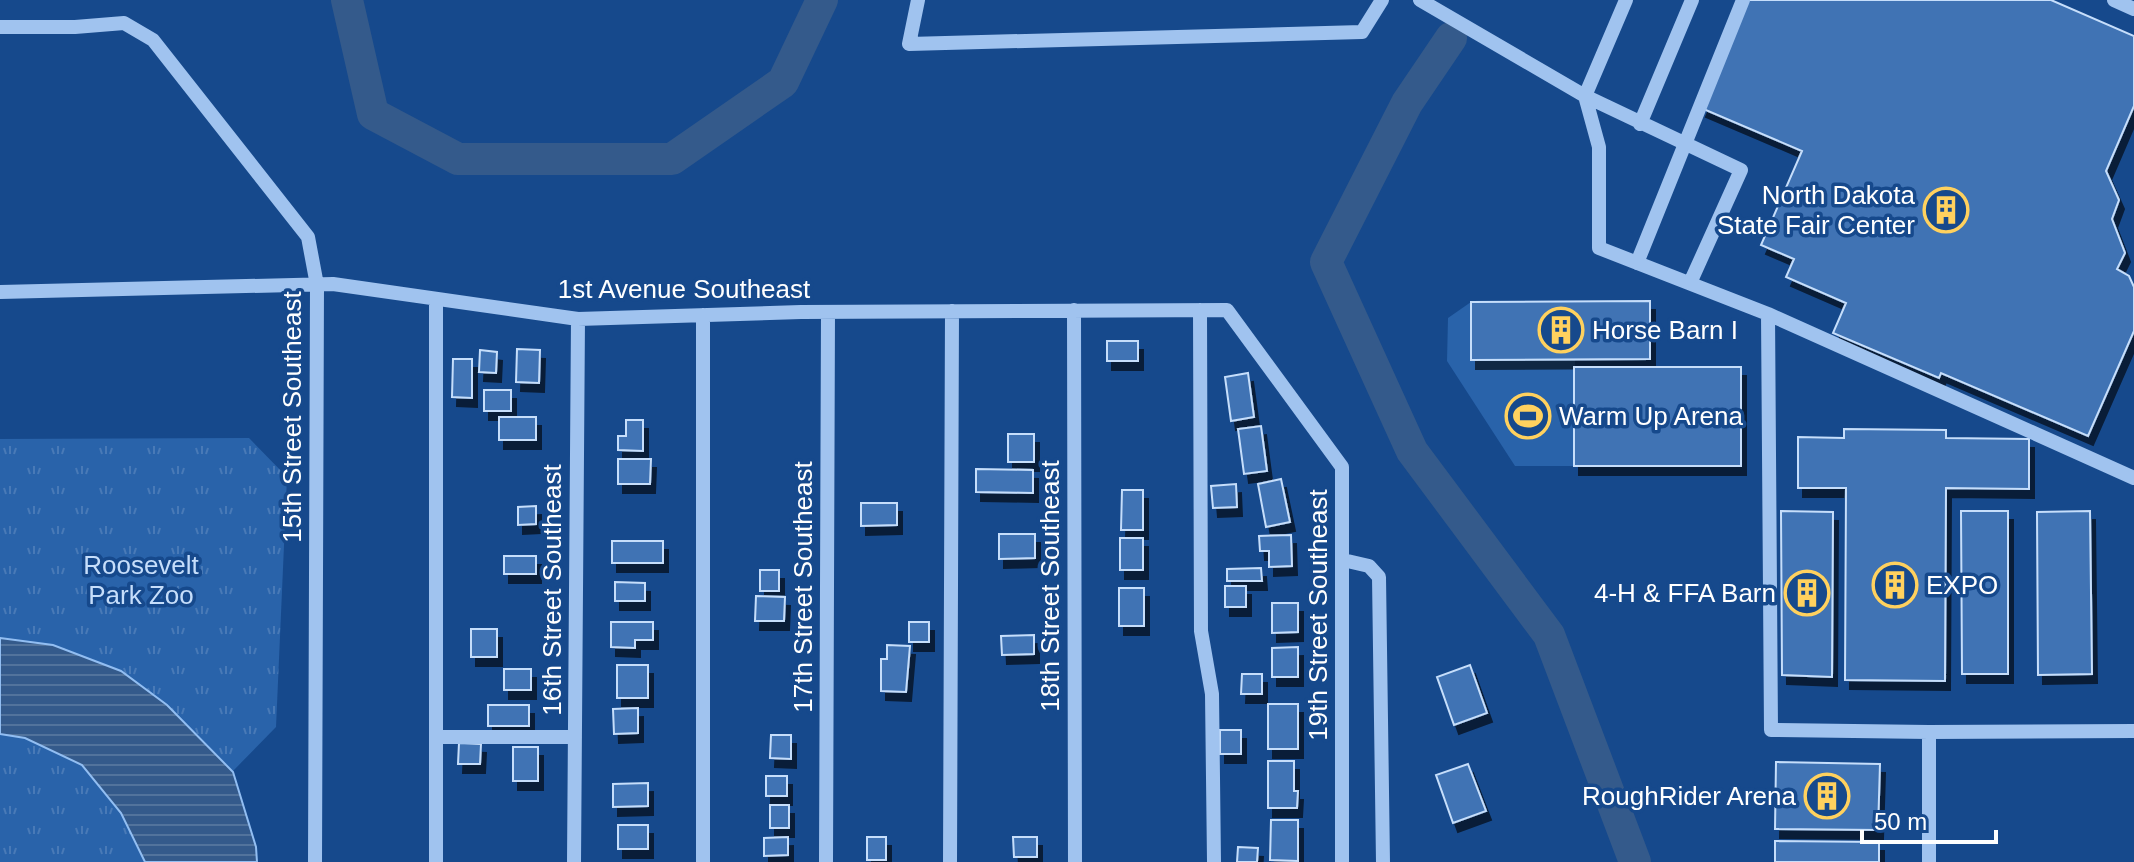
<svg xmlns="http://www.w3.org/2000/svg" width="2134" height="862" font-family="Arial,sans-serif">
  <style>
    .grass { fill: url(#grass-tufts) }
    .pitch { fill: #2963aa }
    .water { fill: url(#water-rules); stroke: #92bef2; stroke-width: 2 }
    .lines { fill: none; stroke-linecap: round; stroke-linejoin: round }
    .river { stroke: #345a8b; stroke-width: 32 }
    .building { fill: #3f73b4; stroke: #c6defb; stroke-width: 2; filter: url(#shadow) }
    .minor { stroke: #a0c3ef; stroke-width: 14 }
    .labels { text-anchor: middle; stroke-width: 7; stroke-linejoin: round; paint-order: stroke }
    .poi-label { font-size: 26px; fill: #fff; stroke: #16498c; text-anchor: end }
    .street-label { font-size: 26px; fill: #fff; stroke: #16498c }
    .park-label { font-size: 26px; fill: #c6defb; stroke: #16498c }
  </style>
  <defs>
    <pattern id="grass-tufts" width="24" height="20" patternUnits="userSpaceOnUse" patternTransform="scale(2)"><rect width="24" height="20" fill="#2963aa"/><path d="M3 7l-1-3M5 7V3M7 7l1-3M15 17l-1-3M17 17v-4M19 17l1-3" fill="none" stroke="#497ab7"/></pattern>
    <pattern id="water-rules" width="6" height="5" patternUnits="userSpaceOnUse" patternTransform="scale(2)"><rect width="6" height="5" fill="#345a8b"/><path d="M0 2.5h6" fill="none" stroke="#52739c"/></pattern>
    <filter id="shadow"><feDropShadow dx="5" dy="9" stdDeviation="0" flood-color="#0009"/></filter>
  </defs>
  <rect width="100%" height="100%" fill="#16498c"/>
  <path class="grass" d="M249,438L287,477L276,727L144,862H0V439Z"/>
  <path class="pitch" d="M1471,302L1472,360L1575,359L1574,466H1515L1447,361L1448,318Z"/>
  <path class="water" d="M0,638L53,645L121,671L167,705L233,772L256,847L257,862H145L121,813L82,765L25,738L0,734Z"/>
  <g class="lines">
    <path class="river" d="M347,0L373,114L458,159H672L783,82L822,0
      M1451,38L1407,103L1326,262L1412,451L1549,635L1635,862"/>
  </g>
  <path class="building" d="M1747,0H2051L2134,36V106L2106,171L2119,200L2112,219L2125,253L2117,269L2129,276L2134,287V331L2088,436L1941,373L1939,378L1833,333L1846,303L1786,277L1794,259L1761,245L1802,151L1701,108Z
    M1650,301V359L1471,360V302Z
    M1107,341H1138V361H1107Z
    M517,349L540,350L539,383L516,382Z
    M480,350L497,352L496,373L479,372Z
    M453,359H472V398L452,397Z
    M1574,367H1741V466H1574Z
    M1248,373L1254,417L1231,421L1225,377Z
    M484,390H511V411H484Z
    M499,417H536V440H499Z
    M626,420H643V451L618,450V436H626Z
    M1261,426L1267,471L1244,474L1238,429Z
    M1844,429L1946,430V438L2029,439V489L1946,488L1945,681L1845,680L1846,488H1798V437L1844,438Z
    M1008,434H1034V462H1008Z
    M618,459H651L650,484H618Z
    M976,469L1033,470V493L976,492Z
    M1281,479L1290,522L1266,527L1258,484Z
    M1236,484L1237,507L1213,508L1211,486Z
    M1122,490H1143V530H1121Z
    M861,503H897V525L861,526Z
    M536,506V524L518,525V507Z
    M1781,511L1833,512L1832,677L1782,675Z
    M1961,511H2008V674H1962Z
    M2090,511L2092,674L2038,675L2037,512Z
    M999,534H1035V558L999,559Z
    M1291,535L1292,566L1269,567V551H1260L1259,536Z
    M1120,538H1143V570H1120Z
    M612,541H663V563H612Z
    M504,556H536V574H504Z
    M1261,568L1262,581H1227V569Z
    M760,570H779V591H760Z
    M615,582L645,583V601H615Z
    M1225,586H1246V607H1225Z
    M1119,588H1144V626H1119Z
    M756,596L785,597L784,621H755Z
    M1272,603H1298V632L1272,633Z
    M611,622H653V640H635V648L611,647Z
    M909,622H929V642H909Z
    M471,629H497V657H471Z
    M1034,635V654L1002,655L1001,636Z
    M887,645L910,646L906,692L881,691V659H887Z
    M1298,647V677H1272V648Z
    M617,665H648V698H617Z
    M1470,665L1487,713L1454,725L1437,677Z
    M504,669H531V690H504Z
    M1242,674H1262V694H1241Z
    M1268,704H1298V749H1268Z
    M488,705H529V726H488Z
    M638,708V733L614,734L613,709Z
    M1220,730H1241V754H1220Z
    M771,735H791V759L770,758Z
    M459,743L481,744L480,764H458Z
    M513,747H538V781H513Z
    M1268,761H1294V791H1298L1297,808H1268Z
    M1776,762L1880,764L1878,830L1775,829Z
    M1468,764L1486,811L1453,823L1436,775Z
    M766,776H787V796H766Z
    M648,783V806L613,807V784Z
    M770,805H789V828H770Z
    M1271,820H1298V861L1270,860Z
    M618,825H648V849H618Z
    M788,837V855L764,856V838Z
    M867,837H886V860H867Z
    M1013,837H1037V857H1014Z
    M1775,841L1879,842V862H1775Z
    M1238,847L1258,848L1257,862H1237Z"/>
  <g class="lines">
    <path class="minor" d="M918,0L909,44L1362,32L1382,0
      M1420,0L1585,96L1741,170L1690,283
      M1626,0L1585,96L1599,147V248L1768,314
      M2114,0L2134,9
      M0,27H75L124,23L153,40L308,237L317,285L315,862
      M1640,124L1692,0
      M1637,263L1743,0
      M0,292L333,284L578,319L801,312L1227,310L1342,467V862
      M1074,310L1075,862
      M1200,310L1201,631L1212,694L1214,862
      M703,315V862
      M1343,560L1369,566L1379,577L1383,862
      M1929,732L1771,730L1768,314L2134,478
      M436,737H575
      M436,862V299
      M574,862L578,319
      M826,862L828,312
      M950,862L952,311
      M1929,862V732L2134,731"/>
  </g>
  <defs>
    <g id="building-ring" transform="scale(2.3)"><circle r="9.5" fill="#16498c" stroke="#ffd15e" stroke-width="1.5"/><path d="M-4-6H4V6H1V3H-1V6H-4ZM-2.5-4.3h1.7v1.8h-1.7ZM.8-4.3h1.7v1.8H.8ZM-2.5-1h1.7V.8h-1.7ZM.8-1h1.7V.8H.8Z" fill="#ffd15e"/></g>
    <g id="stadium-ring" transform="scale(2.3)"><circle r="9.5" fill="#16498c" stroke="#ffd15e" stroke-width="1.5"/><path d="M0-5a6.5 5 0 1 0 0 10a6.5 5 0 1 0 0-10ZM-3.5-1.8h7v3.6h-7Z" fill="#ffd15e"/></g>
  </defs>
  <g fill-rule="evenodd">
    <use href="#building-ring" x="1946" y="210"/>
    <use href="#building-ring" x="1561" y="330"/>
    <use href="#stadium-ring" x="1528" y="416"/>
    <use href="#building-ring" x="1895" y="585"/>
    <use href="#building-ring" x="1807" y="593"/>
    <use href="#building-ring" x="1827" y="796"/>
  </g>
  <g class="labels">
    <g class="poi-label">
      <text x="1915" y="204">North Dakota<tspan x="1915" dy="30">State Fair Center</tspan></text>
      <text x="1592" y="339" text-anchor="start">Horse Barn I</text>
      <text x="1559" y="425" text-anchor="start">Warm Up Arena</text>
      <text x="1926" y="594" text-anchor="start">EXPO</text>
      <text x="1776" y="602">4-H &amp; FFA Barn</text>
      <text x="1796" y="805">RoughRider Arena</text>
    </g>
    <g class="street-label">
      <text x="684" y="298">1st Avenue Southeast</text>
      <text transform="translate(292 417) rotate(-90)" y="9">15th Street Southeast</text>
      <text transform="translate(1050 586) rotate(-90)" y="9">18th Street Southeast</text>
      <text transform="translate(803 587) rotate(-90)" y="9">17th Street Southeast</text>
      <text transform="translate(552 590) rotate(-90)" y="9">16th Street Southeast</text>
      <text transform="translate(1318 615) rotate(-90)" y="9">19th Street Southeast</text>
    </g>
    <g class="park-label">
      <text x="141" y="574">Roosevelt<tspan x="141" dy="30">Park Zoo</tspan></text>
    </g>
  </g>
  <path d="M1862 830v12h134v-12" fill="none" stroke="#ffffff" stroke-width="4"/>
  <text x="1874" y="830" font-size="24" fill="#ffffff" stroke="#16498c" stroke-width="6" paint-order="stroke">50 m</text>
</svg>
